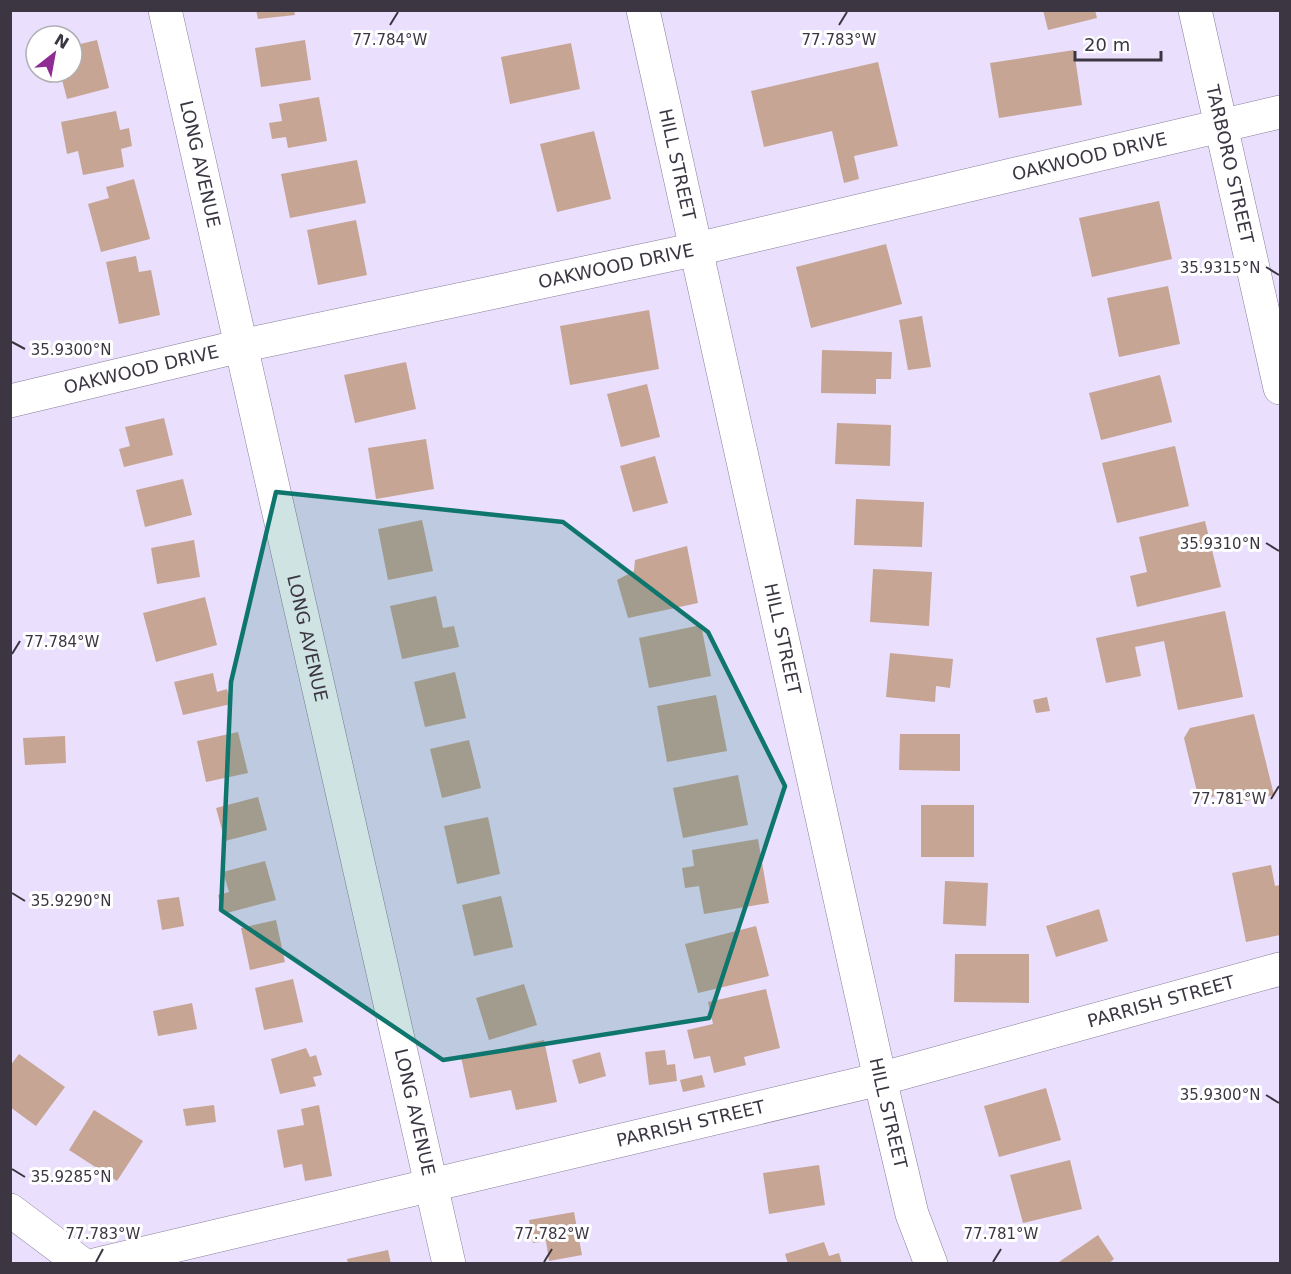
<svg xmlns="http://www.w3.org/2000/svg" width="1291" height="1274" font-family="'DejaVu Sans',sans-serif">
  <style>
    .building { fill: #c6a595 }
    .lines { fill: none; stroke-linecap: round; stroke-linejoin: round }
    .minor-casing { stroke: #887e99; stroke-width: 34 }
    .minor { stroke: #fff; stroke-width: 33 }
    .marked { fill: #0f766e; fill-opacity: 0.2; stroke: #0f766e; stroke-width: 4.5; stroke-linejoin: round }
    .ticks { fill: none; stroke: #3b3642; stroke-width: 2 }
    .labels { text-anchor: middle; stroke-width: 6; stroke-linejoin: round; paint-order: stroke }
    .street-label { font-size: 18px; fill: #3b3642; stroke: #fff }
    .ticks-label { font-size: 15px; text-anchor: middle; fill: #3b3642; stroke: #fff; stroke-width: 6; stroke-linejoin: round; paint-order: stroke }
  </style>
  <rect width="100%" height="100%" fill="#eadffd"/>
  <path class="building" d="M256,10H294L295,15L258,19Z
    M1043,10H1095L1097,18L1048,30Z
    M97,40L109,88L67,99L60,72H72V46Z
    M305,40L311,80L261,87L255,48Z
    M571,43L580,89L510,104L501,57Z
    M1074,50L1082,105L999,118L990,63Z
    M878,62L898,146L854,156L859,179L844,183L832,131L764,147L751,91Z
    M319,97L327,141L288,148L286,137L272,139L269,123L282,121L279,104Z
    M116,111L120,130L129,128L132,146L121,149L124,167L83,175L78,151L67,154L61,122Z
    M594,131L611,199L557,212L540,144Z
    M357,160L366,203L290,218L281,174Z
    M134,179L150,239L101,252L88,204L109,198L106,187Z
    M1159,201L1172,259L1092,277L1079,218Z
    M356,220L367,275L318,285L307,230Z
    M886,244L902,304L811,328L796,267Z
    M136,256L139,272L151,270L160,315L119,324L106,262Z
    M1168,286L1180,344L1119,357L1107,298Z
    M649,310L659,369L570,385L560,326Z
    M922,316L931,367L908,370L899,320Z
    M822,350L892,352L891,379H876V394L821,393Z
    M406,362L416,409L355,423L344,375Z
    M1160,375L1172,422L1101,440L1089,393Z
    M647,384L660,437L621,447L607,394Z
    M164,418L173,455L124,467L119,449L130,446L125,427Z
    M837,423L891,425L890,466L835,464Z
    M426,439L434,489L376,499L368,448Z
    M1175,446L1189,506L1117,523L1102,463Z
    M655,456L668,503L633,512L620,466Z
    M183,479L192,515L145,527L136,490Z
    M856,499L924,502L922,547L854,545Z
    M422,520L433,571L388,580L378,529Z
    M1205,521L1221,587L1137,607L1130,576L1147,572L1139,537Z
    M194,540L200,577L157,584L151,548Z
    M687,546L698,603L628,618L617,580L634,571L635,560Z
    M873,569L932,572L929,626L870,622Z
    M436,596L443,628L454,626L459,647L402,659L390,606Z
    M205,597L217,645L156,662L143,613Z
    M1225,611L1243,697L1178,710L1164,641L1135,647L1141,676L1106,683L1096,638Z
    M701,625L711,676L649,688L639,638Z
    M890,653L953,659L950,688L936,686L935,702L886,697Z
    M455,672L466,718L425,727L414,682Z
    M213,673L217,692L227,689L231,704L183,715L174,682Z
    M716,695L727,751L667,762L657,706Z
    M1047,697L1050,711L1036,713L1033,700Z
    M1254,714L1274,795L1227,805L1224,794L1199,800L1184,738L1190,728Z
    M238,732L248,773L206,782L197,741Z
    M900,734H960V771L899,770Z
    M65,736L66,763L25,765L23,738Z
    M469,740L481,788L442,798L430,749Z
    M738,775L748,825L683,838L673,788Z
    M258,797L267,830L225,841L216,808Z
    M921,805H974V857H921Z
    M488,817L500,874L457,884L444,826Z
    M758,839L769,903L704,914L699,886L685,888L682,868L694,866L692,850Z
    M265,861L276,900L223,914L218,895L229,892L223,872Z
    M1271,865L1275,886L1280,885V935L1246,942L1232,873Z
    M945,881L988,883L986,926L943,924Z
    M501,896L513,947L474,956L462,905Z
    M179,897L184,926L162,930L157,900Z
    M1099,909L1108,941L1056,957L1046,926Z
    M276,920L285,962L250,970L241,928Z
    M756,926L769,976L698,993L685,944Z
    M955,954H1029V1003L954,1002Z
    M293,979L303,1022L264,1030L255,988Z
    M524,984L537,1025L489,1040L476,998Z
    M766,989L780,1048L744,1057L746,1065L714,1073L710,1056L694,1059L687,1030L713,1024L708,1002Z
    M192,1003L197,1029L158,1036L153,1011Z
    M544,1040L557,1102L516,1110L511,1090L470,1098L461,1057Z
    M306,1048L310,1057L316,1055L322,1075L313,1077L316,1086L280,1094L271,1059Z
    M665,1050L667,1065L675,1064L677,1081L649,1085L645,1052Z
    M600,1052L606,1076L579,1084L572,1060Z
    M19,1054L65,1087L36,1126L10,1107V1066Z
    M702,1075L705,1087L683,1092L680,1080Z
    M1046,1088L1061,1140L999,1157L984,1106Z
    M214,1105L216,1122L186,1126L183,1109Z
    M319,1105L332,1176L305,1181L302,1164L284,1168L277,1130L304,1125L301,1109Z
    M94,1110L143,1141L117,1181L69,1150Z
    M1070,1160L1082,1209L1023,1223L1010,1175Z
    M819,1165L825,1205L769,1214L763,1173Z
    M574,1212L582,1255L549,1261L546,1241L533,1243L529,1220Z
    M1098,1235L1114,1259L1108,1264H1056Z
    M824,1242L829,1256L839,1253L842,1264H788L785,1254Z
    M388,1250L391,1264H348L347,1259Z"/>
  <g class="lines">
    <g class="minor-casing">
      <g id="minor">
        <path id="s1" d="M165,10L449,1264"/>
        <path id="s2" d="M643,10L880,1079L912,1214L931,1264"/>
        <path id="s3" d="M1195,10L1280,388"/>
        <path id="s4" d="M10,401L241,346L697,249L1280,112"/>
        <path d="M10,1210L82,1264"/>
        <path id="s5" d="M98,1264L880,1079L1280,969"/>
      </g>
    </g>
    <use href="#minor" class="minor"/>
  </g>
  <path class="marked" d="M276,492L563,522L708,632L785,786L709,1018L443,1060L221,910L231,682Z"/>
  <path class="ticks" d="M390,25L398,12M839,25L847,12M1266,267L1279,275M12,342L25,349M1266,543L1279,551M12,654L20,641M1271,799L1279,786M12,893L25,901M1266,1095L1279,1103M12,1169L25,1177M96,1262L103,1249M544,1262L552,1249M993,1262L1001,1249"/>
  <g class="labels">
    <g class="street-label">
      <text dy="6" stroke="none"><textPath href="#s4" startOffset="1107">OAKWOOD DRIVE</textPath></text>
      <text dy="6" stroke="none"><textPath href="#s1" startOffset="158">LONG AVENUE</textPath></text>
      <text dy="6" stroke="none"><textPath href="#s2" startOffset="158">HILL STREET</textPath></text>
      <text dy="6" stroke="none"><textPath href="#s3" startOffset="158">TARBORO STREET</textPath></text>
      <text dy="6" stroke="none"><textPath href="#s4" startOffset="621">OAKWOOD DRIVE</textPath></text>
      <text dy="6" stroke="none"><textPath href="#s4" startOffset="135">OAKWOOD DRIVE</textPath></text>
      <text dy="6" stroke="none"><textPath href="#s1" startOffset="644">LONG AVENUE</textPath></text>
      <text dy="6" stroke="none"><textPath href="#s2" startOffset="644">HILL STREET</textPath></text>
      <text dy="6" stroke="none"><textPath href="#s5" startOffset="1095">PARRISH STREET</textPath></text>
      <text dy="6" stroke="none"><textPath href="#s1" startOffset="1130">LONG AVENUE</textPath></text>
      <text dy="6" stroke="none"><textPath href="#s2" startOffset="1130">HILL STREET</textPath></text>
      <text dy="6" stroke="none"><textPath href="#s5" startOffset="609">PARRISH STREET</textPath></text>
    </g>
  </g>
  <g class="ticks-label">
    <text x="390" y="45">77.784°W</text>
    <text x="839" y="45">77.783°W</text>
    <text x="1220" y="273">35.9315°N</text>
    <text x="71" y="355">35.9300°N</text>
    <text x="1220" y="549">35.9310°N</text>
    <text x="62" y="647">77.784°W</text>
    <text x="1229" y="804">77.781°W</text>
    <text x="71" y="906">35.9290°N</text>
    <text x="1220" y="1100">35.9300°N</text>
    <text x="71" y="1182">35.9285°N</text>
    <text x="103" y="1239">77.783°W</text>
    <text x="552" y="1239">77.782°W</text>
    <text x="1001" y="1239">77.781°W</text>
  </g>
  <rect width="1291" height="1274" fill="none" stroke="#3b3642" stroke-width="24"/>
  <g transform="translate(54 54) rotate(31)"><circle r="28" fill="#ffffff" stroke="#b1afb3" stroke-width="1.5"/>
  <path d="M0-4.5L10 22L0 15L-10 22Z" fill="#8e2c94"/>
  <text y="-9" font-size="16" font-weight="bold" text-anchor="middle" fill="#3b3642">N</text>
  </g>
  <path d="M1075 51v9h86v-9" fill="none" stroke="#3b3642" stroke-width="3"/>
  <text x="1084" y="51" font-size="18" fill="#3b3642" stroke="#ffffff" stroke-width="4.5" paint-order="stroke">20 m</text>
</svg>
